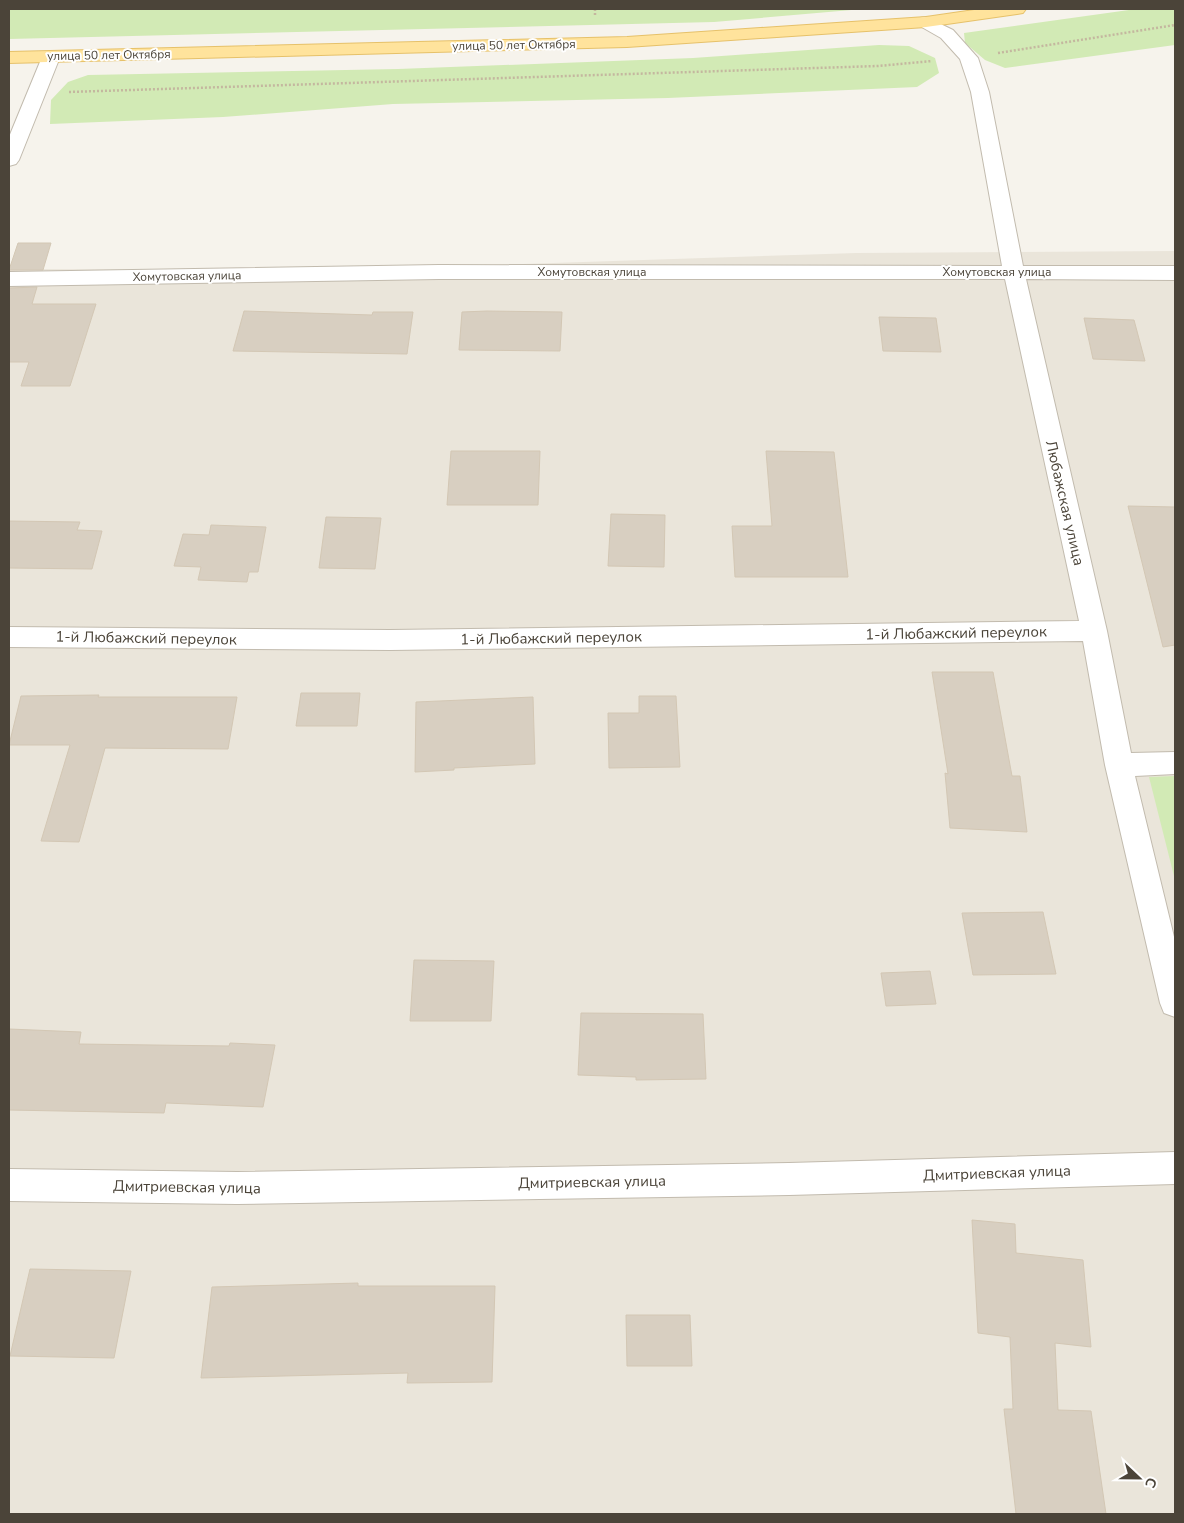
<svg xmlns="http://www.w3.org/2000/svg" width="1184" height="1523" font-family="'Nunito Sans',sans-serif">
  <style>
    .residential { fill: #eae5da }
    .green { fill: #d2eab5 }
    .building { fill: #d8cfc1; stroke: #d3c7b4 }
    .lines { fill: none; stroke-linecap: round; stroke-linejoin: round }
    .minor-casing { stroke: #c2bbae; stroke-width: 2 }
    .primary-casing { stroke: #e6c16a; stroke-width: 2 }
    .path { stroke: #c4b79f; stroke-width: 2.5; stroke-dasharray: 2 2; stroke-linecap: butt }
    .minor { fill: #fff; fill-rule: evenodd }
    .primary { fill: #ffe39c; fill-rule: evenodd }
    .labels { text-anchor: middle; stroke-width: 4; stroke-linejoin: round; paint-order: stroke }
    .far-street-label { font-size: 12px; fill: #4b4439; stroke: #fff }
    .street-label { font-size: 15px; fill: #4b4439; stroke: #fff }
  </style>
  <rect width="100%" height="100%" fill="#f6f3ec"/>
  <path class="residential" d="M1175,251V1514H9V269L340,270L856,253Z"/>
  <path class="green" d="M9,9H863L714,22L9,39Z
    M1136,9H1175V45L1005,68L985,60L965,43L964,33Z
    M879,45L909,46L935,58L939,73L917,87L668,98L393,104L223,117L50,124L51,100L68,82L88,75L398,69L693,58Z
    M1175,776V880L1149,777Z"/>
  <path class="building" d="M18,243H51L43,270H9Z
    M37,287L32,304H96L70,386H21L29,362H9V288Z
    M244,311L372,315L373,312H413L407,354L233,351Z
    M487,311L562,312L560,351L459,350L462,312Z
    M879,317L936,318L941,352L883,351Z
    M1084,318L1134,320L1145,361L1093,359Z
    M451,451H540L538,505H447Z
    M766,451L834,452L848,577H735L732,526H772Z
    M1128,506L1175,507V645L1163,647Z
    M611,514L665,515L664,567L608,566Z
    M326,517L381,518L375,569L319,568Z
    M9,521L80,522L77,530L102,531L92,569L9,568Z
    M211,525L266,527L258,572H249L247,582L198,580L201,567L174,566L183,534L209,535Z
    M932,672H993L1012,776H1020L1027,832L950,828L945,773L948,774Z
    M301,693H360L357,726H296Z
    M99,695L98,697H237L228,749L105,748L79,842L41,841L70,745H9L21,696Z
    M639,696H676L680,767L609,768L608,713H639Z
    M533,697L535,764L454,768V770L415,772L416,702Z
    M1043,912L1056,974L973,975L962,913Z
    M414,960L494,961L491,1021H410Z
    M930,971L936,1004L886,1006L881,973Z
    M581,1013L703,1014L706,1079L636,1080V1077L578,1075Z
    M9,1029L81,1032L79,1044L229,1046L230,1043L275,1045L263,1107L166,1103L164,1113L9,1110Z
    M972,1220L1015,1224L1016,1253L1083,1260L1091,1347L1055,1343L1058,1410L1091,1411L1106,1514H1016L1004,1409H1013L1010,1337L978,1333Z
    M30,1269L131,1271L114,1358L10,1356Z
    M358,1283V1286H495L492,1382L407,1383L408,1373L201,1378L212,1287Z
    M626,1315H690L692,1366H627Z"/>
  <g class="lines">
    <g class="minor-casing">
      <path id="minor" d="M926,17L953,30L978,58L989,92L1023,266H1175V280L1026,279L1107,631L1131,753L1175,752V774L1135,776L1175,941V1017L1164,1013L1160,1003L1105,765L1083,641L390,650L9,647V627L390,630L1079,621L1005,279H439L9,286V272L439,265L1002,266L971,92L960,59L941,38L920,26L917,22L920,18Z
        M51,51L58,53L60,57L19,160L16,164L9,166V137L42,57L44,53Z
        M1175,1152V1184L789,1195L237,1204L9,1201V1169L237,1172L789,1163Z"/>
    </g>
    <g class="primary-casing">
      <path id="primary" d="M981,9H1026L1023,13L1017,14L926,27L627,47L9,63V52L627,37L926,17Z"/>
    </g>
    <path class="path" d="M595,9V17
      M998,53L1175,25
      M69,92L878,66L932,61"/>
    <use href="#minor" class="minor"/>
    <use href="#primary" class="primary"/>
  </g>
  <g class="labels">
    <g class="far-street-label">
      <text transform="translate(514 45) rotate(-1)" y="4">улица 50 лет Октября</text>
      <text transform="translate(109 55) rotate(-1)" y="4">улица 50 лет Октября</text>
      <text x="592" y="276">Хомутовская улица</text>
      <text x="997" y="276">Хомутовская улица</text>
      <text transform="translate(187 276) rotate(-1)" y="4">Хомутовская улица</text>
    </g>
    <g class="street-label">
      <text transform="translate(1065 503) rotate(77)" y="5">Любажская улица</text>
      <text transform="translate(956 633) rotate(-1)" y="5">1-й Любажский переулок</text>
      <text transform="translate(146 638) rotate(1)" y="5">1-й Любажский переулок</text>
      <text transform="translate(551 638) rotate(-1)" y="5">1-й Любажский переулок</text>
      <text transform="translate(997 1173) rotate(-2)" y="5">Дмитриевская улица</text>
      <text transform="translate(592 1182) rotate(-1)" y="5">Дмитриевская улица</text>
      <text transform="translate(187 1187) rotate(1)" y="5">Дмитриевская улица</text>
    </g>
  </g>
  <rect width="1184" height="1523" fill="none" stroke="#4b4439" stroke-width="20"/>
  <g transform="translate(1139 1478) rotate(112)" stroke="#ffffff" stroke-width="4" paint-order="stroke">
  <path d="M0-4L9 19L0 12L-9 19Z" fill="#4b4439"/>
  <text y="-8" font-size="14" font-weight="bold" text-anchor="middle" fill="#4b4439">С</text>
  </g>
</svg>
